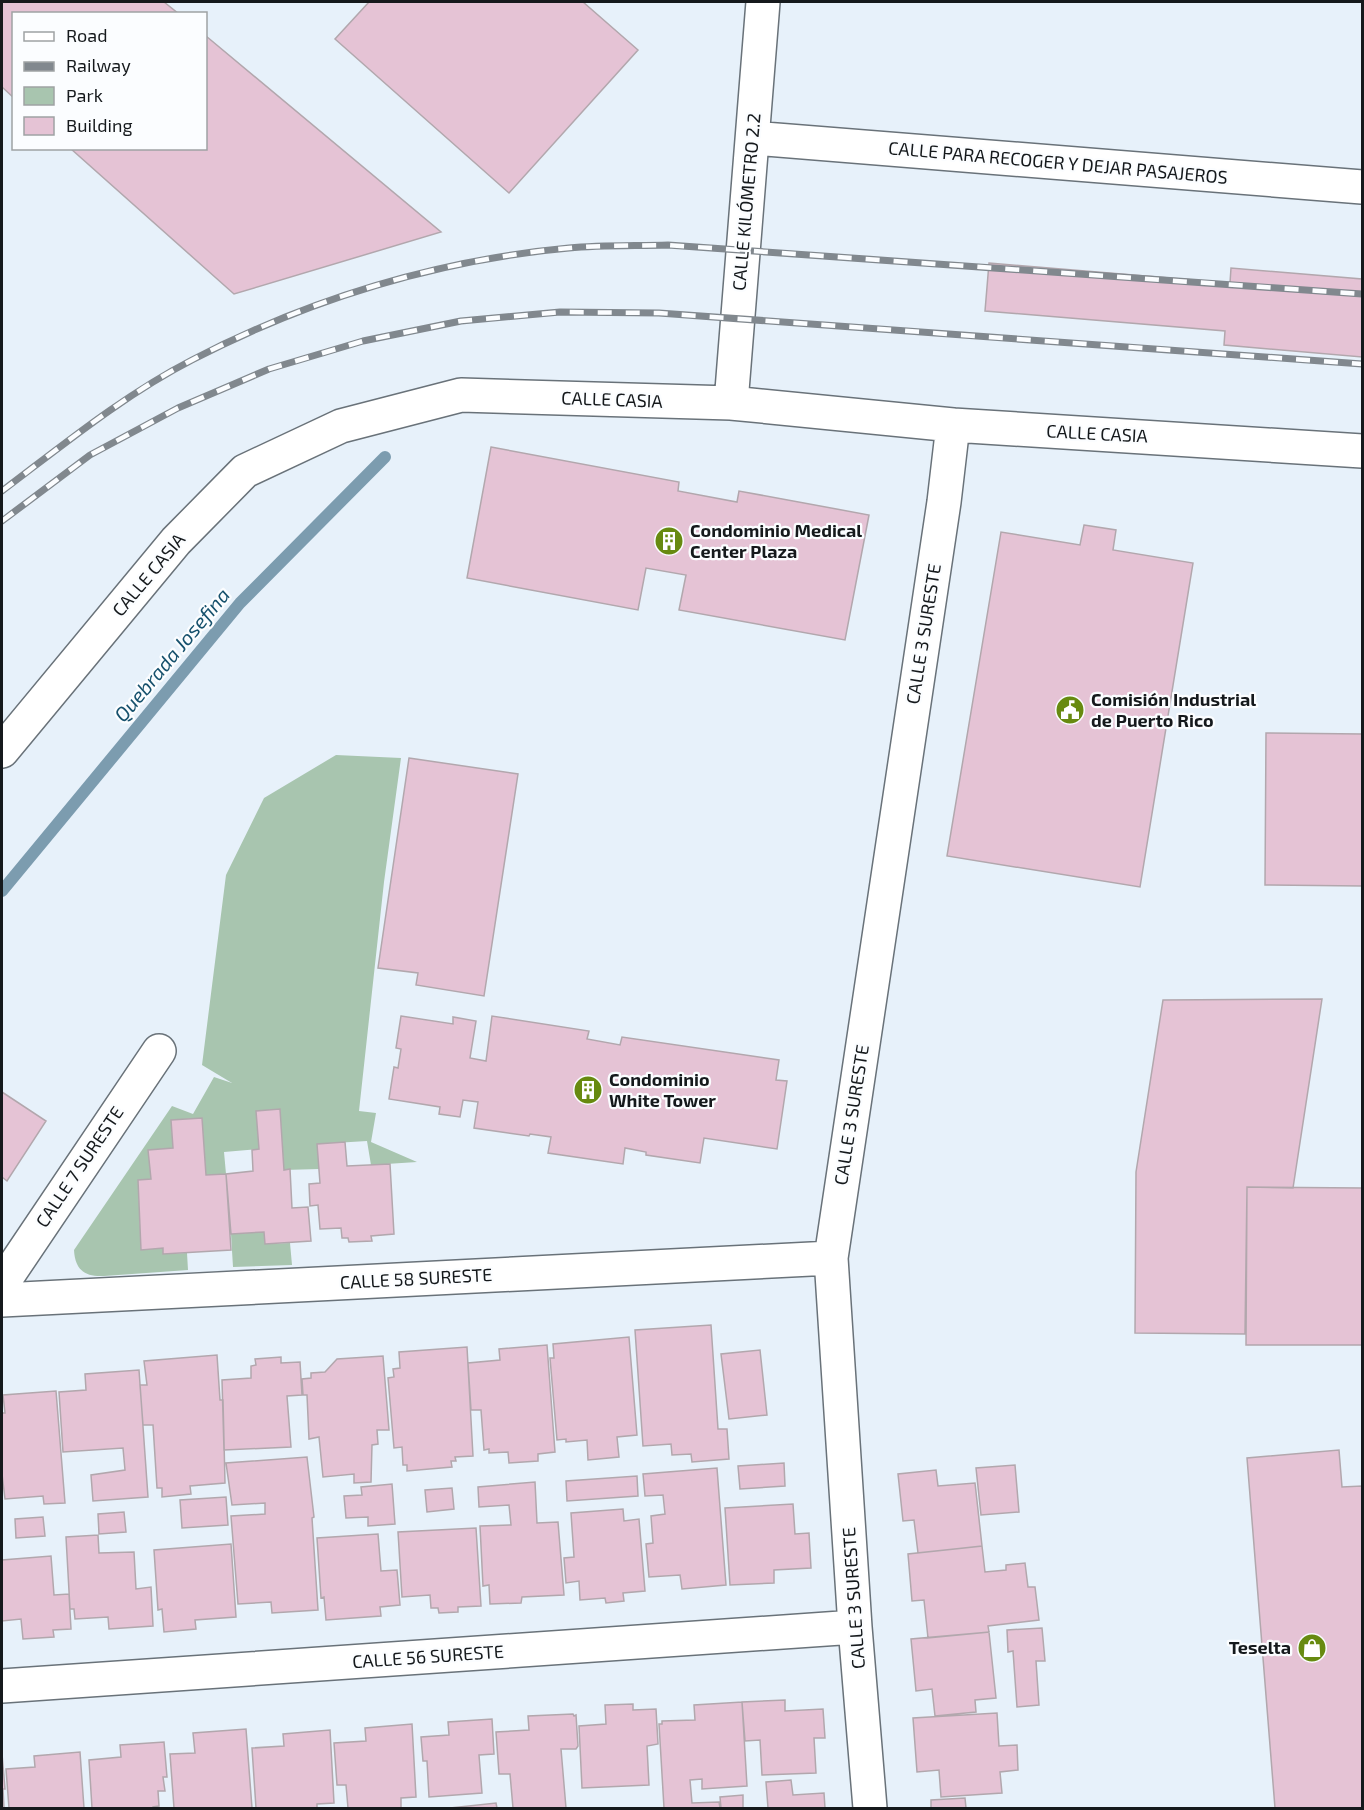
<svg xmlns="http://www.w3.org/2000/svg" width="1364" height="1810" font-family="'Exo 2',sans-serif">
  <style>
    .green { fill: #a8c5af }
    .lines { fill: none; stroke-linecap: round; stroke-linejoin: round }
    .stream { stroke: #7c9caf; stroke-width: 12 }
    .building { fill: #e5c3d5; stroke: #b2a7ad; stroke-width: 1.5 }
    .street-casing { stroke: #697279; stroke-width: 36 }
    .street { stroke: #fff; stroke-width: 33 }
    .rail-casing { stroke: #81888e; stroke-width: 7 }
    .rail { stroke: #fbfdff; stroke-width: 4.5; stroke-dasharray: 14; stroke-linecap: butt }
    .labels { text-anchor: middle; stroke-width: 4.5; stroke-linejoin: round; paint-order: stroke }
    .street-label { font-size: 18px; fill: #15191c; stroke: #fbfdff }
    .poi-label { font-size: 18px; font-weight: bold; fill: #15191c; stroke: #fbfdff; text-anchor: start }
    .water-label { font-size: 20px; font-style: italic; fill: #16516d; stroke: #fbfdff }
  </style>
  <rect width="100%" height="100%" fill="#e7f1fa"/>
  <path class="green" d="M336,755L401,758L384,882L359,1111L376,1113L371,1142L417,1162L371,1165L367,1141L318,1144L319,1169L284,1170L280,1109L256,1111L259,1149L224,1152L226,1174L206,1175L202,1118L171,1120L173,1148L149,1150L151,1179L138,1180L141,1250L163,1248V1254L187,1253L188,1270L104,1276C85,1277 75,1270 74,1250L172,1106L193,1114L214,1077L232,1083L202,1065L226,875L264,798Z
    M264,1232L265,1244L290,1243L292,1265L233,1267L231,1234Z"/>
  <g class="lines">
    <path class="stream" d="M2,891L240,603L385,457"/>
  </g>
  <path class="building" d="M2,2H164L179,14H14V98L2,87Z
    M369,2H583L638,50L509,193L335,39Z
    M206,36L441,232L234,294L70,148H206Z
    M989,263L1230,283L1231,268L1362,279V357L1224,345L1225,331L985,311Z
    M491,447L679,482L678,491L737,502L739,491L869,515L845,640L679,610L686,575L646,568L638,610L467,578Z
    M1084,525L1116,530L1113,550L1193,563L1140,887L947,856L1001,532L1080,545Z
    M1266,733L1362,734V886L1265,885Z
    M409,758L518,774L484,996L416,985L418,973L378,968Z
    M1322,999L1293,1188L1247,1187L1245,1334L1135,1333L1136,1172L1163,1000Z
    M401,1016L453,1024V1017L476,1021L470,1058L486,1061L492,1016L589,1031L587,1039L620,1045L622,1037L779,1060L776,1080L787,1081L777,1149L704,1138L700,1163L646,1155V1152L625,1148L623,1164L548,1153L551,1137L530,1134L529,1136L474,1128L478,1102L463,1100L460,1117L439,1114L440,1107L389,1099L394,1067L398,1068L401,1049L396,1048Z
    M2,1092L46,1121L7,1181L2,1177Z
    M280,1109L284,1170L290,1169L292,1208L308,1207L311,1241L265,1244L264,1232L231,1234L226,1174L253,1171L252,1150L259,1149L256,1111Z
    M202,1118L206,1175L226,1174L231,1250L163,1254V1248L141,1250L138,1180L151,1179L148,1150L173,1148L171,1120Z
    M345,1142L347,1166L390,1164L394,1234L371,1236L372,1241L349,1242L348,1238H342L341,1228L320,1229L318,1205L310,1206L309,1184L320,1183L317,1144Z
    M1247,1187L1362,1188V1345H1246Z
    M711,1325L718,1429H727L729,1459L692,1462L691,1454L672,1455L671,1444L643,1446L635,1330Z
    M629,1337L637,1435L617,1437L619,1457L588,1460L587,1440L566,1442V1439L557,1440L550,1358H554L553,1344Z
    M547,1345L555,1452L538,1454V1461L509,1463L508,1452L489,1453V1449L484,1450L481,1410H471L468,1363L500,1360L499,1349Z
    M467,1347L473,1456L455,1457L456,1461H451L452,1467L407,1471V1465H403L402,1447L394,1448L388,1378L394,1377L393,1369L400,1368L399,1352Z
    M760,1350L767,1415L729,1419L721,1354Z
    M217,1355L220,1400H223L225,1483L190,1486L191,1494L162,1497V1488H157L153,1425H143L140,1385H147L144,1361Z
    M383,1356L389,1430H377L378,1444L372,1445L371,1482L354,1483V1474L323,1477L319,1437L309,1439L307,1395H303L302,1379L311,1378V1373L325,1372L337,1359Z
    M281,1357V1363L300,1362L302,1395L287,1396L291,1447L224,1450L222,1380L251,1378V1366L256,1365L255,1359Z
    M139,1370L148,1497L93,1501L91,1475L125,1470L123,1448L63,1452L59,1392L86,1390L85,1374Z
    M56,1391L65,1503L44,1504L43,1496L5,1499L2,1474V1413H5L3,1395Z
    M1339,1450L1342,1487L1362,1486V1808H1275L1247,1458Z
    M307,1457L314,1517L312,1518L318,1610L272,1613L271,1602L238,1604L231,1516L265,1514V1503L232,1505L226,1463Z
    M784,1463L785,1486L740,1489L738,1466Z
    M1015,1465L1019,1512L981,1515L976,1468Z
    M717,1468L726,1585L682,1589L680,1575L649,1577L646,1544L653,1543L651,1516L665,1514L663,1495L645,1496L643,1474Z
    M936,1470L938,1486L975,1483L982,1546L918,1553L914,1520L903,1521L898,1474Z
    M637,1476L638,1496L567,1501L566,1481Z
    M535,1482L537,1523L558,1522L564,1595L522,1597L521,1603L490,1604L489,1585L483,1586L480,1526L511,1525L509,1505L479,1507L478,1487Z
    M392,1484L395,1524L368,1526V1517L346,1518L344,1496L362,1495L361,1487Z
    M452,1488L454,1509L427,1512L425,1490Z
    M226,1497L228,1525L182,1528L180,1500Z
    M793,1504L795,1534L809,1533L811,1568L774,1570V1583L730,1585L725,1508Z
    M623,1509L624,1521L639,1519L645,1591L623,1593L624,1601L606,1603L605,1598L580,1600L579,1581L566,1583L564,1558L574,1557L571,1513Z
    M124,1512L126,1532L99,1534L98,1514Z
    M43,1517L45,1536L16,1538L15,1519Z
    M476,1528L481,1606L458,1607V1612L439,1613L438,1608H431L430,1595L402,1597L398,1532Z
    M378,1534L381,1571L397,1570L400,1605L380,1607L381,1616L326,1620L324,1597L321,1598L317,1538Z
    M98,1535L99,1553L134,1552L136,1589L151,1587L153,1626L109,1629L108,1617L75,1619L74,1609H70L66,1537Z
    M231,1544L236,1617L195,1620L196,1629L164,1632L162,1609L158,1610L154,1550Z
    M982,1546L985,1572L1006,1570V1565L1025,1563L1028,1587H1035L1039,1620L988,1626L989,1632L928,1638L924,1600L912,1601L908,1554Z
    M51,1556L54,1595L69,1594L71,1629L53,1630L54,1637L23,1639L21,1619L2,1621V1560Z
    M1042,1628L1045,1661H1036L1039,1705L1017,1707L1013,1651L1008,1652L1007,1630Z
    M989,1632L996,1698L975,1700L976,1712L935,1716L932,1689L916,1691L911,1639Z
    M785,1700V1711L823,1709L825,1738H814L816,1773L762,1775L760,1740L745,1741L742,1702Z
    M742,1702L747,1786L702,1789V1779L690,1780L692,1803L719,1802L720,1808H664L659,1724H662V1721L695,1720L694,1705Z
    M633,1704V1710L656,1709L658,1744L647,1746L649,1785L582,1788L579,1726L606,1724L605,1705Z
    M997,1713L999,1746L1017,1745L1018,1770L1000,1772L1002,1793L941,1797L939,1770L917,1772L913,1718Z
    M573,1714L574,1716L576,1715L578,1746L576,1749H561L566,1808H513L510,1774H499L496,1732L529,1730L528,1716Z
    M492,1719L494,1754L479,1755L482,1793L429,1797L427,1761H423L421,1737L449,1735L448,1722Z
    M412,1724L416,1797L401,1798V1808H348L346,1785H337L334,1743L366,1741L365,1728Z
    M246,1729L252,1808H174L170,1754L195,1753L193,1733Z
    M330,1730L334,1803L317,1804V1808H256L252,1748L284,1746L283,1734Z
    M164,1742L167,1777H163L165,1791H158L159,1806L153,1807V1808H92L89,1760L121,1757L120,1745Z
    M80,1752L84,1808H9L6,1769L35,1767L34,1756Z
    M2,1754L5,1789H3L4,1808H2Z
    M791,1780L793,1795L824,1793L825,1808H768L766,1782Z
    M743,1795V1808H721L720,1797Z
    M965,1798L966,1808H931V1800Z
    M496,1803L497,1808H450Z"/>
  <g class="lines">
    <g class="street-casing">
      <path id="street" d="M753,138L1362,187
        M731,403L763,2
        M2,751L176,541L245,471L341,426L461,395L731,403L953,425L1362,451
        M2,1284L159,1051
        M2,1300L831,1258
        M2,1686L855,1627
        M870,1808L855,1627L831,1258L944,502L953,425"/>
    </g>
    <use href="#street" class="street"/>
    <g class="rail-casing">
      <path id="rail" d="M2,491C63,445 124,395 192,360C309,299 438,260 569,248C601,245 635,246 668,245L1362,294
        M2,521L90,455L178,408L269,369L363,341L461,321L560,312L659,313L1362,364"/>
    </g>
    <use href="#rail" class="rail"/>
  </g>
  <defs>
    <g id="building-disc" transform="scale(1.5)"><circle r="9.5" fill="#678a10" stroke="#fbfdff"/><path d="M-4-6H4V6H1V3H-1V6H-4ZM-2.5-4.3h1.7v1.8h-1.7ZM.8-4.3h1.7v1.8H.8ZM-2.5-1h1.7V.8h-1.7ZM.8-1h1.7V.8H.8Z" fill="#fff"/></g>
    <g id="civic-disc" transform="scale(1.5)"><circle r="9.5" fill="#678a10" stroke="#fbfdff"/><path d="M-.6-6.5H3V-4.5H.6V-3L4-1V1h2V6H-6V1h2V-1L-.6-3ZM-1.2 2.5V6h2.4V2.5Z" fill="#fff"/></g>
    <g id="shop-disc" transform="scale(1.5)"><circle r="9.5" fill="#678a10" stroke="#fbfdff"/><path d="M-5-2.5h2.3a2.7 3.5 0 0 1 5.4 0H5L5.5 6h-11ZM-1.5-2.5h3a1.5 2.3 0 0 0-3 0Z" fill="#fff"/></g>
  </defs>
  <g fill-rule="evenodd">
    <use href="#building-disc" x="669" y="541"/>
    <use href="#civic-disc" x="1070" y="710"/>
    <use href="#building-disc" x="588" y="1090"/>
    <use href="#shop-disc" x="1312" y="1648"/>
  </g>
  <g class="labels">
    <g class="street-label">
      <text transform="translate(1058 163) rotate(5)" y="6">CALLE PARA RECOGER Y DEJAR PASAJEROS</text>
      <text transform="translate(747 202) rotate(-85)" y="6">CALLE KILÓMETRO 2.2</text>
      <text transform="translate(612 400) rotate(2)" y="6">CALLE CASIA</text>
      <text transform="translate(1097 434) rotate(3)" y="6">CALLE CASIA</text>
      <text transform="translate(149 575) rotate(-50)" y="6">CALLE CASIA</text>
      <text transform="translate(924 634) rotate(-81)" y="6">CALLE 3 SURESTE</text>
      <text transform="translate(852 1115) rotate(-81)" y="6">CALLE 3 SURESTE</text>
      <text transform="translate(80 1167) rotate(-56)" y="6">CALLE 7 SURESTE</text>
      <text transform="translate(416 1279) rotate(-3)" y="6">CALLE 58 SURESTE</text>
      <text transform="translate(854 1598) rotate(-94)" y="6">CALLE 3 SURESTE</text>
      <text transform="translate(428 1657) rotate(-4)" y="6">CALLE 56 SURESTE</text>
    </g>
    <g class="poi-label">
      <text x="690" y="537">Condominio Medical<tspan x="690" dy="21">Center Plaza</tspan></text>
      <text x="1091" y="706">Comisión Industrial<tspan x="1091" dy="21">de Puerto Rico</tspan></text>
      <text x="609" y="1086">Condominio<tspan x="609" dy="21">White Tower</tspan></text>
      <text x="1291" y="1654" text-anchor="end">Teselta</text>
    </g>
    <g class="water-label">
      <text transform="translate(172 655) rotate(-50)" y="7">Quebrada Josefina</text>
    </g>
  </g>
  <rect width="1364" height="1810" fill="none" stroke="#15191c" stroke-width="6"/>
  <rect x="12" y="12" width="195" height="138" fill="#fbfdff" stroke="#9fa2a4" stroke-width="1.5"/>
  <rect x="24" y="32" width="30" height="9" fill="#ffffff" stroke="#9fa2a4" stroke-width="1.5"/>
  <text x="66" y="42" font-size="18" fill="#15191c">Road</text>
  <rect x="24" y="62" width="30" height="9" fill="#81888e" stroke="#9fa2a4" stroke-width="1.5"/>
  <text x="66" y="72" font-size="18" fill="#15191c">Railway</text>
  <rect x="24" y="87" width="30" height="18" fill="#a8c5af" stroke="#9fa2a4" stroke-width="1.5"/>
  <text x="66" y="102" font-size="18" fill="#15191c">Park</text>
  <rect x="24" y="117" width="30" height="18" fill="#e5c3d5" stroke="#9fa2a4" stroke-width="1.5"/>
  <text x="66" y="132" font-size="18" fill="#15191c">Building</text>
</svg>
